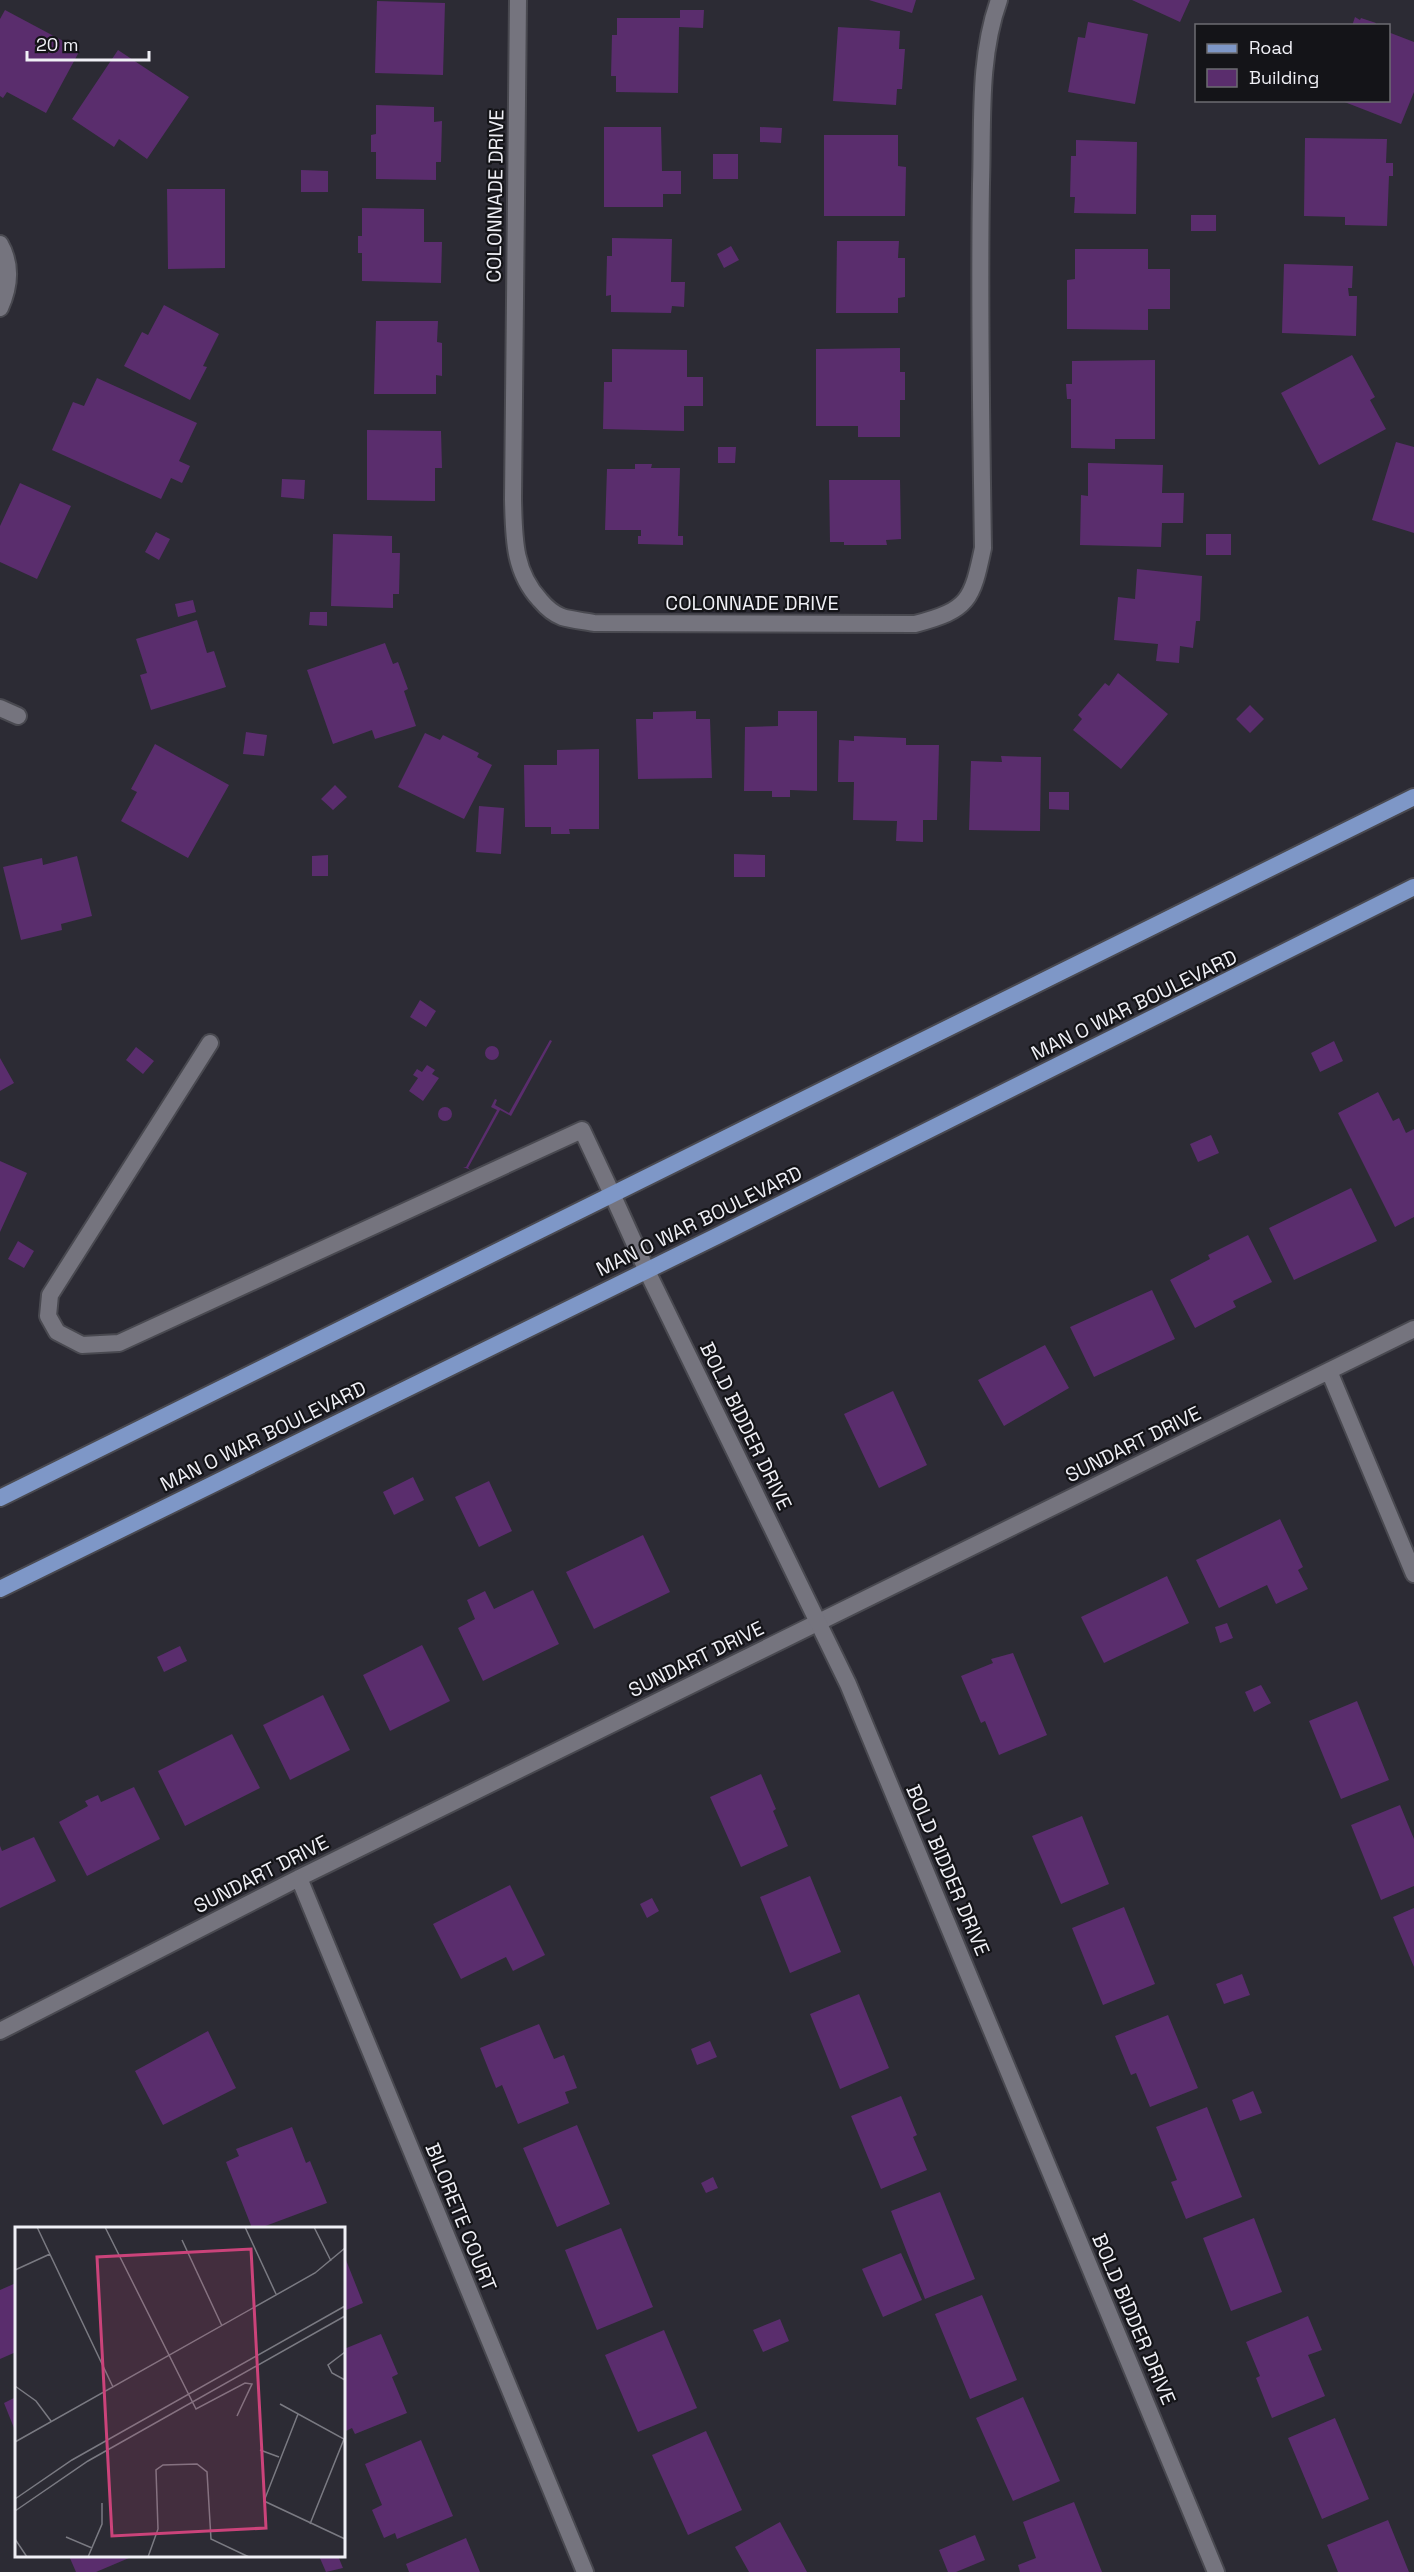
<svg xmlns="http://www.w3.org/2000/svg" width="1414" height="2572" font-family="'Space Grotesk',sans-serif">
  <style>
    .building { fill: #5a2d6d }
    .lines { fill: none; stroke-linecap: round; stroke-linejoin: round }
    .service-casing { stroke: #494950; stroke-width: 20 }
    .minor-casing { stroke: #494950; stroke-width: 20 }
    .tertiary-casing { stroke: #494950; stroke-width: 20 }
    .primary-casing { stroke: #494950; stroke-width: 20 }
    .service { stroke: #75747e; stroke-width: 16 }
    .minor { stroke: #75747e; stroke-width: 16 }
    .tertiary { stroke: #75747e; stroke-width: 16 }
    .primary { stroke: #7e97c7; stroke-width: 16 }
    .labels { text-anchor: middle; stroke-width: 4.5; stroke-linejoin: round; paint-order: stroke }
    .street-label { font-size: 20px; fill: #f0f0f6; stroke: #141418 }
    .inset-road { fill: none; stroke: #7a7a82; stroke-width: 1.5 }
    .view { fill: #cb437a; fill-opacity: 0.15; stroke: #cb437a; stroke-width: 3 }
    .inset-edge { fill: none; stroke: #f0f0f6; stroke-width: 3 }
  </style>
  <rect width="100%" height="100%" fill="#2c2b34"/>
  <path class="building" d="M869,0H916L912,13Z
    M1132,0H1190L1180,22Z
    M377,1L445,3L443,75L375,73Z
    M5,10L80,50L46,113L7,92L3,98L0,96V19Z
    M680,10H704L703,28L679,27L678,93L616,92V76H611L612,35H617V18H680Z
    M1355,17L1360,20L1361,18L1376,23L1375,26H1352Z
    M1088,22L1148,34L1135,104L1068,92L1078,37L1085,38Z
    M838,27L900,31L899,49H905L902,89H897L896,105L833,101Z
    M1388,32L1414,42V92L1401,124L1342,101L1388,100Z
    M118,50L189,97L147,159L119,139L114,147L72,119Z
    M376,105L434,107V122L442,121L441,162H436V180L376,179V152H371V135L376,134Z
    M604,127H661L662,171H681V194H663V207H604Z
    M760,127L782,128L781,143L760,142Z
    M824,135H898V166L906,167L905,216H824Z
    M1305,138L1387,139L1386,163H1393V176H1389L1387,226L1345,225V217L1304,216Z
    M1076,140L1137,142L1136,214L1074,213L1075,197H1070L1071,156H1076Z
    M713,154H738V179H713Z
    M301,170L328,171V192H301Z
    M167,189H225V268L168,269Z
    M362,208L424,209V242H442L441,283L362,281V253H358V236H362Z
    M1191,215H1216V231H1191Z
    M612,238L672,239L671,282H685L684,307L672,306L671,313L611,312V295L606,296L607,256H612Z
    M837,241H899L898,258H905V297L898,298V313H836Z
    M731,246L739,260L724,268L717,254Z
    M1075,249H1148V269H1170V309H1148V330L1067,329V280L1075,279Z
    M1284,264L1353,266L1352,288H1348L1349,296H1357L1356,336L1282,333Z
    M164,305L219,334L203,366L207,367L190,400L124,366L142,332L148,335Z
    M376,321H438L437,342L442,343V376L436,375V394H374Z
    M900,348V372H905V400H900V437H858V426H816V349Z
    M612,349L687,350V377H703V406H684V431L603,429L604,382H612Z
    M1352,355L1375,397L1370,400L1386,429L1319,465L1281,393Z
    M1155,360V439H1115V449L1071,448V399H1067L1066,384H1072V361Z
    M97,378L197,423L179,461L190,466L182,483L171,478L161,499L52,450L73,402L84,406Z
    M367,430L441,431L442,468H435V501L367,500Z
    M1396,442L1414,447V533L1372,520Z
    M718,447H736L735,463H718Z
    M1088,463L1163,465L1162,493H1184L1183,523H1162L1161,547L1080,545L1081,495L1088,496Z
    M635,464H652L651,468H680L678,536H683V545L638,544V536H641V530H605L607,469H635Z
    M282,479L305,480L304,499L281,497Z
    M829,480H900L901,539L886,540L887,545H844V542H830Z
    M20,483L71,506L37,579L0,562V526Z
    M156,532L170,539L159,560L145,552Z
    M333,534L392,536V553H400L399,594H393V608L331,606Z
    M1206,534H1231V555H1206Z
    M1137,569L1202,576L1200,621H1196L1193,648L1180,646L1179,663L1156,661L1158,644L1114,640L1118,597L1135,599Z
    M193,600L196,612L178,617L175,604Z
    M310,612H327V626L309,625Z
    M197,620L207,653L214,651L226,687L151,710L140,675L147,673L136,639Z
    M385,643L393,664L398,662L408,689L404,691L416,726L375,739L372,730L333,744L307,670Z
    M1118,673L1168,714L1121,769L1073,730L1082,719L1078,715L1105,683L1109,686Z
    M1250,705L1264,719L1250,733L1236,719Z
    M696,711V719H710L712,778L638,779L636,719H653V712Z
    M778,711H817V791L790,790V797H772V791H744L745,727L778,726Z
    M246,732L267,735L264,756L243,754Z
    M425,733L440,740L443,735L479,753L477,757L492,765L464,819L398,787Z
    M854,736L906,738V745H939L937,820H923V842L896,841L897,821L853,820L854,782H838L839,740L854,741Z
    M155,744L229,785L188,858L121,821L137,792L131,789Z
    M599,749V829H569L570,834H551V827H525L524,765H557V750Z
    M1001,756L1041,757L1040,831L969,830L971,761L1002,762Z
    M335,785L347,797L333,810L321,799Z
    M1049,792H1069V810L1049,809Z
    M479,806L504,808L501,854L476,852Z
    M734,854L765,855V877H734Z
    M328,855V876H312V856Z
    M77,856L92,916L61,924L62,930L21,940L3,867L42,858L43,865Z
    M420,1000L436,1011L426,1027L410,1017Z
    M550,1040L552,1041L511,1116L500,1110L468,1168L471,1170L463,1167H466L497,1110L491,1107L495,1099L497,1100L495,1105L509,1113Z
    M1334,1041L1343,1061L1320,1072L1311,1053Z
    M485 1053a7 7 0 1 1 14 0a7 7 0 1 1-14 0Z
    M136,1047L154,1061L143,1074L126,1060Z
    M0,1058L14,1083L0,1091Z
    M427,1065L435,1070L432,1074L439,1078L423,1101L409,1091L418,1078L413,1075L417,1069L422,1072Z
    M1378,1092L1393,1121L1399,1118L1406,1133L1414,1129V1217L1395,1227L1338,1113Z
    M438 1114a7 7 0 1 1 14 0a7 7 0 1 1-14 0Z
    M1211,1135L1219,1153L1198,1162L1190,1144Z
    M0,1161L27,1173L0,1232Z
    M1351,1188L1377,1241L1294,1280L1269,1228Z
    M1248,1235L1272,1282L1233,1301L1236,1307L1195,1328L1170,1280L1210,1259L1208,1255Z
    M18,1241L34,1251L24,1268L8,1259Z
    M1152,1290L1175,1339L1094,1377L1070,1327Z
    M1045,1345L1069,1388L1004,1426L978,1380Z
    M893,1391L927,1465L879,1488L844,1414Z
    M413,1477L424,1500L394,1515L383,1492Z
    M489,1481L512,1531L479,1547L455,1497Z
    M1280,1519L1303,1567L1298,1570L1308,1589L1276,1604L1267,1585L1219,1608L1196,1560Z
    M643,1535L670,1592L594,1629L566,1572Z
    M1167,1576L1189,1623L1104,1663L1081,1617Z
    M533,1590L559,1644L483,1681L458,1628L475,1619L467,1600L485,1591L494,1609Z
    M1227,1623L1233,1638L1220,1643L1215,1627Z
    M422,1645L450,1701L390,1731L363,1675Z
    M180,1646L187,1661L164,1672L157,1657Z
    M1013,1653L1047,1735L999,1755L985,1721L981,1723L961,1676L993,1663L991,1659Z
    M1261,1685L1271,1703L1254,1712L1245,1692Z
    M323,1695L350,1750L290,1780L263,1725Z
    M1357,1701L1389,1780L1341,1799L1309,1721Z
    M232,1734L260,1788L185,1826L158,1771Z
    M761,1774L776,1809L773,1811L788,1846L741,1867L710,1797Z
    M134,1787L160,1839L87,1876L59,1822L88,1806L85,1801L98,1795L101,1802Z
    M1400,1805L1414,1839V1886L1381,1900L1351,1825Z
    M1082,1816L1109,1884L1061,1904L1032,1836Z
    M34,1837L56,1881L0,1908V1846L2,1851Z
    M810,1876L841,1952L790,1973L760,1897Z
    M510,1885L545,1955L513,1971L506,1957L461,1979L433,1924Z
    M652,1898L659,1911L647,1918L640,1904Z
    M1124,1907L1155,1984L1103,2005L1072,1928Z
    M1414,1908V1967L1393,1917Z
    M1242,1974L1250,1995L1224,2004L1216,1984Z
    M859,1994L889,2068L840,2089L810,2014Z
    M1168,2015L1198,2088L1150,2107L1136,2073L1131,2075L1115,2036Z
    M539,2024L554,2059L564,2055L577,2088L565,2092L569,2103L518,2124L502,2085L496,2088L480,2048Z
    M208,2031L236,2088L163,2125L135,2071Z
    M710,2041L717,2057L697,2065L691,2049Z
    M1253,2091L1262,2113L1240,2121L1232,2100Z
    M901,2096L917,2135L913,2137L927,2170L881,2189L851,2116Z
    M1207,2107L1242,2197L1186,2219L1171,2182L1177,2180L1156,2127Z
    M577,2125L610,2204L557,2227L523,2148Z
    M292,2127L306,2163L310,2161L327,2203L260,2228H252L226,2162L239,2156L236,2149Z
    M713,2177L718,2188L706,2193L701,2183Z
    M940,2192L975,2279L925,2299L891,2211Z
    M1254,2218L1282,2292L1231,2311L1203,2238Z
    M621,2228L653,2307L597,2330L565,2250Z
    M901,2253L922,2300L883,2317L862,2269Z
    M344,2255L363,2303L344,2311Z
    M16,2283V2352L0,2359V2290Z
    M982,2295L1017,2380L970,2399L935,2314Z
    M1308,2316L1322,2350L1308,2355L1325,2396L1272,2418L1256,2378L1260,2376L1246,2342Z
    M780,2319L789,2341L763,2352L753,2330Z
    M664,2330L697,2408L638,2432L605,2355Z
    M381,2334L398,2374L392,2377L407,2413L355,2434L352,2428L344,2432V2349Z
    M16,2397V2433L4,2403Z
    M1023,2397L1060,2481L1013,2501L976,2418Z
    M1335,2418L1369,2499L1322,2519L1288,2438Z
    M706,2431L742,2510L688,2535L652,2455Z
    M421,2440L453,2516L397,2539L395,2533L384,2538L372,2510L382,2505L365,2464Z
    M1074,2502L1102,2572H1020L1018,2565L1036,2558L1023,2522Z
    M1388,2520L1409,2572H1338L1327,2545Z
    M780,2522L807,2572H749L735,2547Z
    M975,2535L985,2560L956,2572H948L939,2550Z
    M466,2538L480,2572H409L406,2564Z
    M69,2556H128L129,2558L96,2572H76Z
    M319,2556H338L343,2568L326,2572Z"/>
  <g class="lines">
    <g class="service-casing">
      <path id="service" d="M210,1043L50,1295L48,1316L57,1332L82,1345L119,1343L582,1130L613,1196"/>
    </g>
    <g class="minor-casing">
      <path id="minor" d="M518,0L513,499C514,536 513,571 540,600C545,606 554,614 562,617C572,620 584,621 594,623L915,624C969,610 972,600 983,548C981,427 979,306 981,184C983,124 978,58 999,0
        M0,244C12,265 9,288 0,308
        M0,708L18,716
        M1329,1371L1414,1574
        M299,1878L585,2572
        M0,2031L299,1878L1414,1329"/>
    </g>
    <g class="tertiary-casing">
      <path id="tertiary" d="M613,1196L647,1271L848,1684L1216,2572"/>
    </g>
    <g class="primary-casing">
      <path id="primary" d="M0,1498L1414,797
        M0,1589L717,1236L1414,887"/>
    </g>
    <use href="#service" class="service"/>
    <use href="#minor" class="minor"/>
    <use href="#tertiary" class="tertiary"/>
    <use href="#primary" class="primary"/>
  </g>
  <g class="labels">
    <g class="street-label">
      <text transform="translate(495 196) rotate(-89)" y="7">COLONNADE DRIVE</text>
      <text x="752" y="610">COLONNADE DRIVE</text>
      <text transform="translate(1134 1005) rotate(-26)" y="7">MAN O WAR BOULEVARD</text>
      <text transform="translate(699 1221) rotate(-26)" y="7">MAN O WAR BOULEVARD</text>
      <text transform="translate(746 1426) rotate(64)" y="7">BOLD BIDDER DRIVE</text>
      <text transform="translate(263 1436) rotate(-26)" y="7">MAN O WAR BOULEVARD</text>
      <text transform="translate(1133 1444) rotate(-26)" y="7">SUNDART DRIVE</text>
      <text transform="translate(696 1659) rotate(-26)" y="7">SUNDART DRIVE</text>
      <text transform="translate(948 1870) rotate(67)" y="7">BOLD BIDDER DRIVE</text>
      <text transform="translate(261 1874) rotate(-27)" y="7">SUNDART DRIVE</text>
      <text transform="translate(461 2217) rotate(68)" y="7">BILORETE COURT</text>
      <text transform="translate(1134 2319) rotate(67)" y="7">BOLD BIDDER DRIVE</text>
    </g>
  </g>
  <g transform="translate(15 2227)">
    <rect width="330" height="330" fill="#2c2b34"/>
    <path class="inset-road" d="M22,0L98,160M90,0L181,182L230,156L237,157L222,189M230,0L261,67M299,0L316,34M167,13L207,99M0,43L35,27M330,125L313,138L317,146L330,153M0,159L21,174L36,194M265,177L329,212L295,297M283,187L249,274L330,312M0,215L300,46L330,21M245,223L264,230M0,272L57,233L330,79M0,284L73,234L330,89M51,310L77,321M0,312L12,330M73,330L87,297V276M133,330L143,302L141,243L148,238L182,237L192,245L196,312L234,330"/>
    <path class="view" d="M236,22L251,301L97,309L82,30Z"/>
    <rect width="330" height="330" class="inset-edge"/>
  </g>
  <rect x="1195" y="24" width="195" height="78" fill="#141418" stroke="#6c6c71" stroke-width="1.5"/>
  <rect x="1207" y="44" width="30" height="9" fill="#7e97c7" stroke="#6c6c71" stroke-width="1.5"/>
  <text x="1249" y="54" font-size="18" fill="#f0f0f6">Road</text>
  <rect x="1207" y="69" width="30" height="18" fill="#5a2d6d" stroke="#6c6c71" stroke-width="1.5"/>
  <text x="1249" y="84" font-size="18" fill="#f0f0f6">Building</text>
  <path d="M27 51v9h122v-9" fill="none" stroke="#f0f0f6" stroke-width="3"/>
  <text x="36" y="51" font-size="18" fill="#f0f0f6" stroke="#141418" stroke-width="4.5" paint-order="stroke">20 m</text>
</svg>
